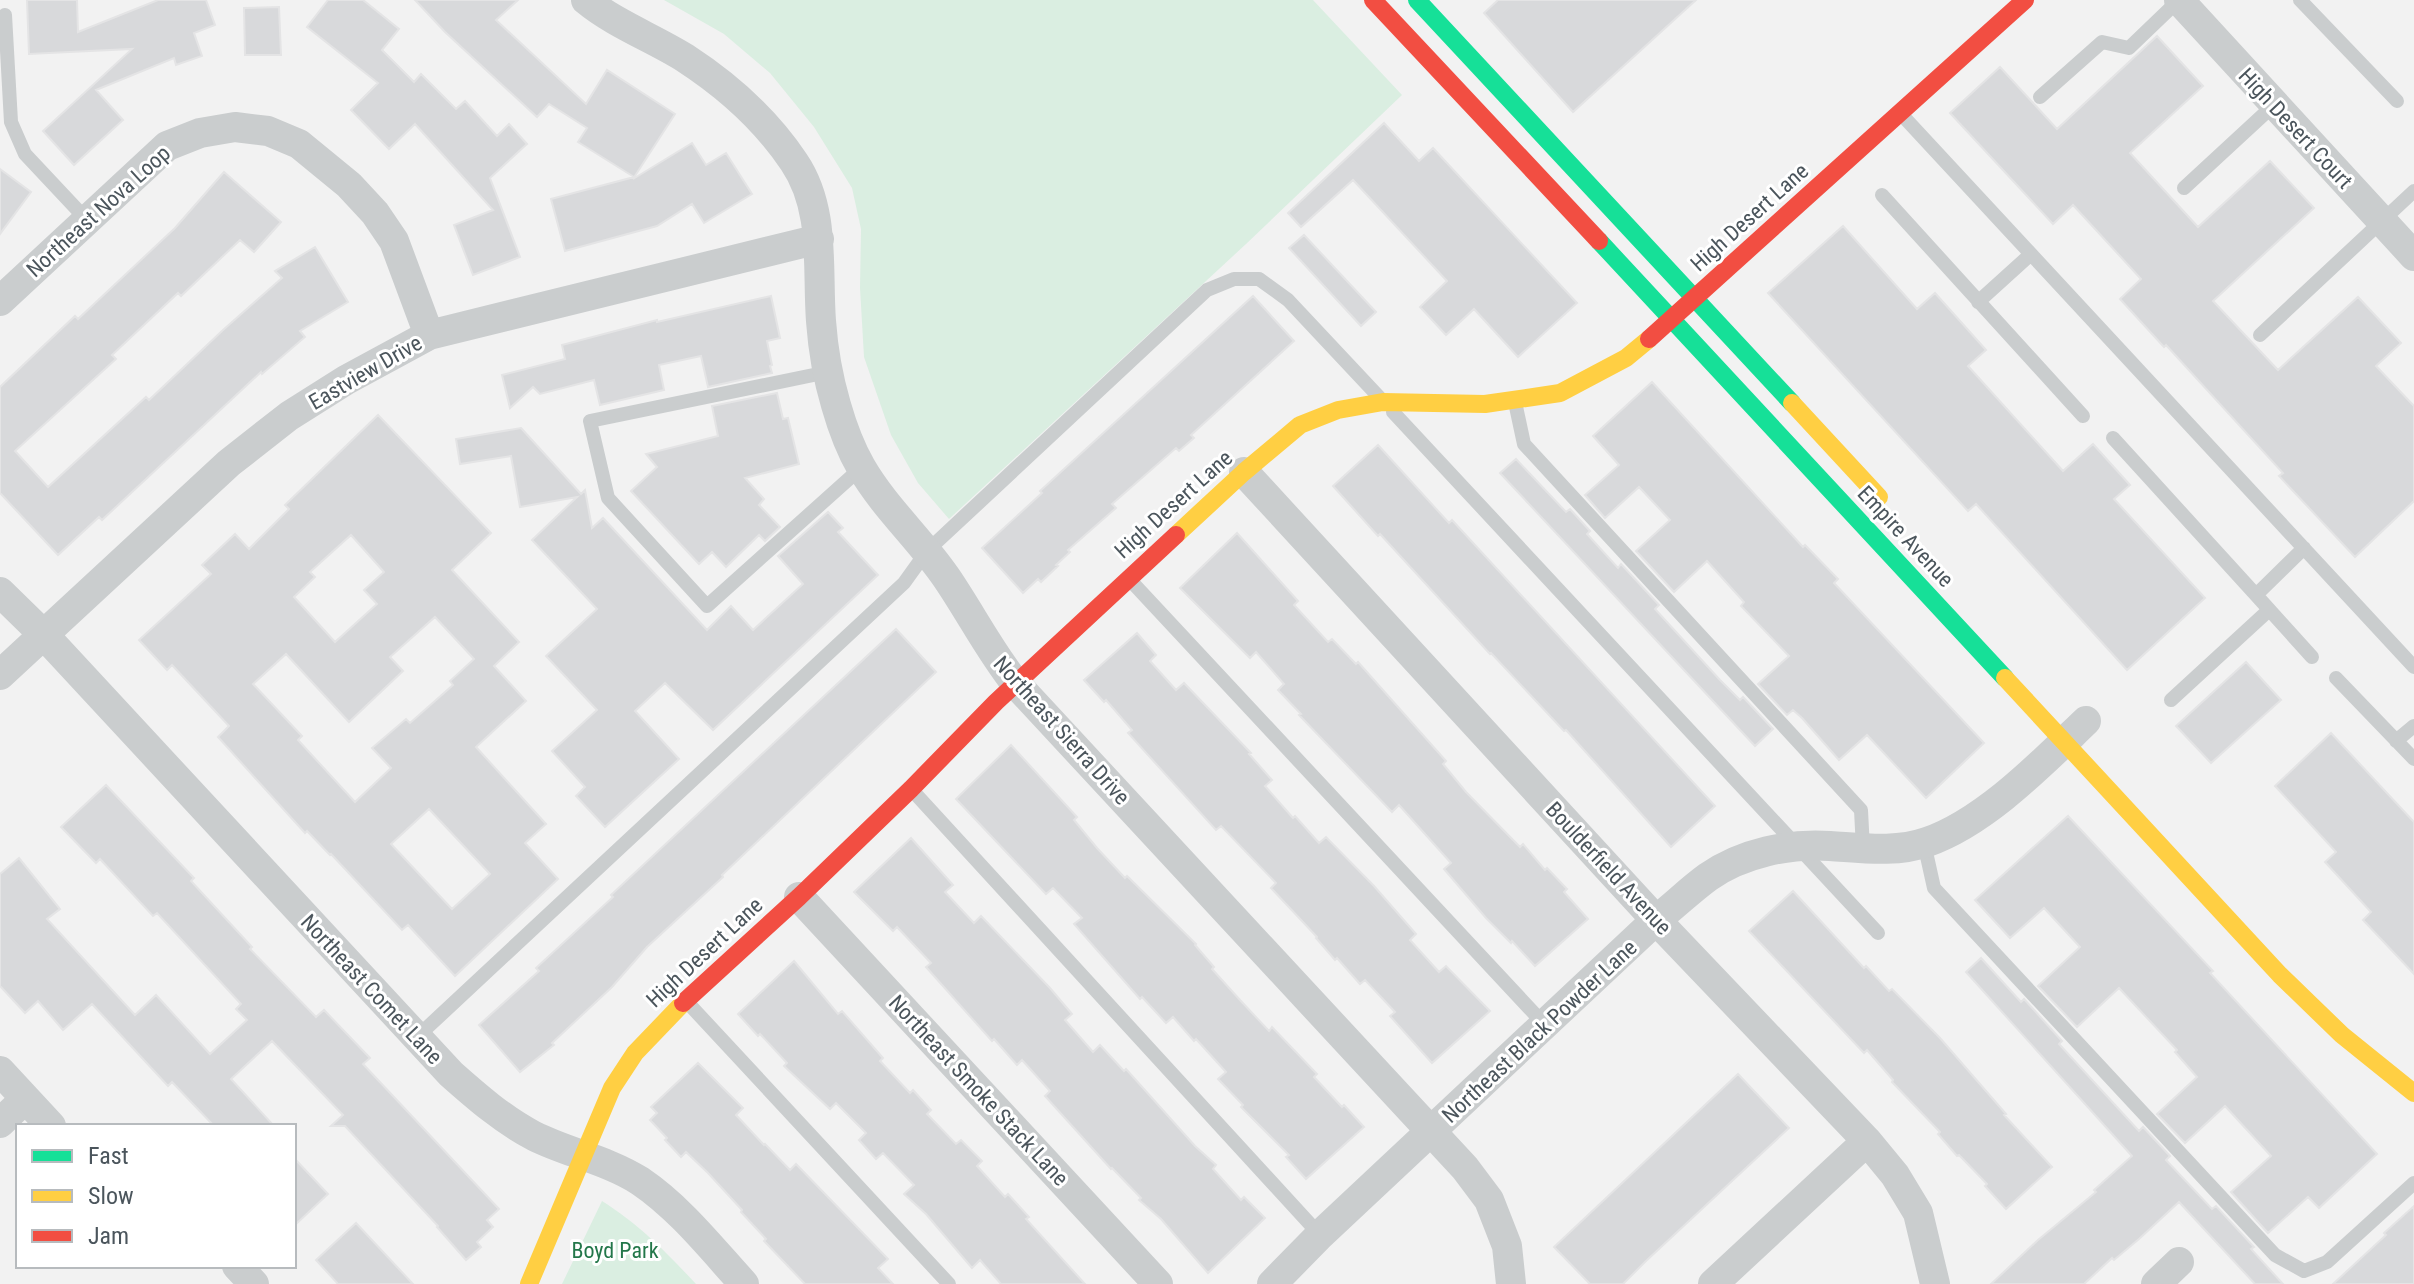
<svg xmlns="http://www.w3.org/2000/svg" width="2414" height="1284" font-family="'Roboto Condensed',sans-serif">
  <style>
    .green { fill: #daeee1 }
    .building { fill: #d8d9db; stroke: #e4e4e5; stroke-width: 2; fill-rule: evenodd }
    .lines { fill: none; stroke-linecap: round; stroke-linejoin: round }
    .lane { stroke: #cacdce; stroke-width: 14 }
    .street { stroke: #cacdce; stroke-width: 30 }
    .fast { stroke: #16e098; stroke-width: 18 }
    .slow { stroke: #ffcf43; stroke-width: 18 }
    .jam { stroke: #f24e42; stroke-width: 18 }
    .labels { text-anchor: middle; stroke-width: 6; stroke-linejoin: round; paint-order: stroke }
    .street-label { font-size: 22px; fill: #4b555c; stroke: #fff }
    .park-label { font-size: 22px; fill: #23774a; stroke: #fff }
  </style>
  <rect width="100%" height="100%" fill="#f2f2f2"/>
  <path class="green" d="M664,0H1313L1402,95L1246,244L949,519L918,483L891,435L864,357L860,288L861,229L852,188L814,127L770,73L724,34Z
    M602,1201C641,1226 664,1250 696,1284H562Z"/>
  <path class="building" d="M27,0H77L78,32L158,0H206L215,25L194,33L202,56L176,65L174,58L96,90L123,120L74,165L43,131L132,49L29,54Z
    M328,0H363L399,29L382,50L414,82L421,74L456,109L465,101L497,136L509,124L527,144L490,178L520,257L473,275L454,225L493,210L415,124L389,149L351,110L378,83L307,27Z
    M415,0H518L496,20L586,104L607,70L675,114L633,179L692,143L706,165L726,153L752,194L704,223L692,204L657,226L565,251L551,199L634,177L578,142L587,128L549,104L537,117L445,32Z
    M1498,0H1696L1573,112L1484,13Z
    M279,7L281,55H245L244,8Z
    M2157,36L2203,86L2130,153L2198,227L2270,161L2314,208L2213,301L2278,370L2358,297L2401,343L2376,366L2414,406V501L2355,557L2279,476L2283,473L2166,345L2164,347L2120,299L2141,279L2073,205L2053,224L1950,113L2000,67L2057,129Z
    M1384,123L1419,161L1433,148L1577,303L1518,357L1474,309L1446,335L1420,307L1447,281L1353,180L1301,227L1288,213Z
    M0,169L31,192L0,234Z
    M224,172L281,222L254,252L240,240L181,296L178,293L112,355L116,359L15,451L48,487L146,397L149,400L223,330L282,278L275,271L315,247L348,302L300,331L305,337L262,374L261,372L102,520L99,517L58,555L0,493V387L75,316L78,319L175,228Z
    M1843,226L1917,309L1935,293L1986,350L1968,366L2063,471L2093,444L2130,485L2114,499L2205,598L2127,670L1976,504L1968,511L1768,293Z
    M1304,235L1376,312L1361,326L1289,248Z
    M771,296L780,338L767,341L772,365L770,366L772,373L708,387L701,356L659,365L664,390L600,405L594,380L540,394L533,387L510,408L502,375L565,359L562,345L657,320V322Z
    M1253,296L1294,341L1191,435L1194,438L1179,451L1176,448L1112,504L1116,508L1068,550L1070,552L1056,565L1058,566L1041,582L1038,579L1023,593L982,548L1042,493L1040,491Z
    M1652,382L1803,547L1805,545L1838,579L1834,583L1984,743L1926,798L1867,735L1839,760L1802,718L1793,710L1787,715L1758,684L1789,656L1741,606L1744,602L1707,561L1674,592L1636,551L1670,520L1639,487L1605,518L1585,495L1619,465L1593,436Z
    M777,393L783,419L788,418L799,464L745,478L764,499L759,505L780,527L765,541L759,535L726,567L712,552L699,564L631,491L657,467L646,454L718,436L712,406Z
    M378,415L491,533L452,570L519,642L494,666L526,701L476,747L546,824L525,843L558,879L455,976L408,925L402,930L331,854L330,855L307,831L305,833L218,737L229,726L172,665L167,670L139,640L211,574L202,565L235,534L249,549L289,509L285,505ZM351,535L384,572L364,590L377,604L335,642L294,597L315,577L310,572ZM435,617L474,659L450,681L453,685L410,723L406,719L372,748L391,768L355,802L298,740L302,736L253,684L286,654L349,722L403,671L390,657ZM429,809L490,874L452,909L391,844Z
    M521,428L581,494L585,490L592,528L603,518L707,630L731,606L753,630L803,584L778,556L828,512L843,528L838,532L878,575L713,730L665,683L635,711L679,759L605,827L576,796L585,787L552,751L597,710L546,656L597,609L532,540L577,497L520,507L511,456L460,464L456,439Z
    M1378,445L1449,523L1452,520L1715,806L1671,847L1566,730L1564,731L1491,653L1490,654L1380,534L1378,536L1333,486Z
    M1516,459L1566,512L1570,509L1590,531L1587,534L1618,568L1621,564L1659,605L1655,609L1720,680L1740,700L1743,697L1773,729L1755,746L1500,473Z
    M1237,533L1298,601L1294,605L1328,642L1332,639L1356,664L1358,662L1446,761L1443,764L1466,792L1520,847L1523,844L1545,870L1547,868L1567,889L1564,892L1588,919L1535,966L1512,941L1511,943L1486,918L1444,869L1451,863L1399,805L1392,812L1299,715L1301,714L1278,690L1284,684L1256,652L1250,658L1180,588Z
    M896,629L936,672L722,875L723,877L647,947L612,987L552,1043L554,1045L520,1072L479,1025L539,971L536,968L613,897L611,895Z
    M1137,633L1156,655L1150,661L1176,690L1184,683L1251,753L1249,754L1272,780L1265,786L1293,818L1295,816L1319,843L1326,837L1374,886L1416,934L1410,940L1439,972L1446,966L1490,1011L1432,1063L1390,1016L1395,1012L1365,980L1360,984L1337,958L1335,960L1316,938L1317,937L1271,888L1276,883L1221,826L1216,830L1128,733L1132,730L1106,700L1104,702L1084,680Z
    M2246,662L2281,700L2211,763L2176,726Z
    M2331,733L2414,822V974L2363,920L2371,912L2325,862L2336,852L2275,786Z
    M1011,745L1077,817L1074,820L1097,848L1125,878L1127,876L1196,944L1195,945L1214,967L1212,969L1240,1000L1269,1031L1272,1027L1317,1074L1314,1077L1342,1107L1344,1105L1364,1127L1306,1179L1286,1157L1289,1155L1241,1107L1243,1105L1218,1079L1226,1072L1196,1039L1194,1041L1173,1017L1166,1023L1142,997L1140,999L1074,924L1082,918L1053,888L1046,894L956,799Z
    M106,785L194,878L191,881L252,947L250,949L316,1017L324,1010L370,1058L363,1064L499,1209L487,1220L493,1227L477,1242L481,1247L466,1260L437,1227L438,1226L345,1126H331L343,1115L272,1041L231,1079L274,1126H214L172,1082L168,1086L92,1004L63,1030L38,1001L25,1013L0,986V874L19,858L60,909L47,919L135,1015L156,995L210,1054L247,1020L236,1009L241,1004L157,913L153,916L100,859L96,863L61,827Z
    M2068,816L2213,971L2210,973L2377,1154L2319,1208L2308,1197L2268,1233L2231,1192L2271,1156L2225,1106L2185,1143L2157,1114L2197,1077L2175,1052L2177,1050L2119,988L2077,1027L2038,986L2080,947L2044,908L2010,938L1975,900Z
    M911,838L953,885L945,892L974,923L981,916L1050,988L1072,1014L1065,1020L1093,1052L1100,1045L1124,1071L1126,1069L1195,1146L1216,1165L1213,1169L1241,1200L1244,1197L1265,1218L1208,1273L1161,1219L1139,1200L1141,1198L1112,1168L1111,1169L1045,1096L1050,1091L1022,1060L1017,1065L994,1039L992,1041L926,967L931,963L897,927L893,931L854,892Z
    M1793,891L1864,968L1866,966L1889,991L1892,989L1940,1038L2006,1114L2004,1115L2052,1167L2006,1209L1985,1186L1987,1184L1959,1155L1957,1156L1938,1134L1940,1132L1892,1082L1893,1080L1867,1050L1864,1053L1749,931Z
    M1981,958L2021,1002L2024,999L2062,1041L2059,1044L2139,1131L2143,1127L2170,1156L2166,1160L2212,1209L2216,1206L2254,1247L2251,1249L2283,1284H2255L2179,1202L2139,1239L2114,1260L2112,1258L2084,1284H1991L2038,1240L2096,1192L2094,1190L2132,1156L1966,972Z
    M794,961L838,1014L842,1011L883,1058L880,1061L910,1093L913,1090L931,1110L927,1114L956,1144L961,1140L982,1161L977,1166L1005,1197L1008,1194L1029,1217L1026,1219L1085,1284H1001L980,1260L972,1268L926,1214L904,1194L914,1185L883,1153L876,1159L859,1140L866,1133L836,1103L830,1109L784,1066L787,1063L760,1034L758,1036L738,1014Z
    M698,1063L743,1108L736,1115L764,1145L765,1144L790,1170L796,1164L888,1259L878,1268L893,1284H805L764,1241L766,1239L741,1212L742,1210L708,1173L686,1152L681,1157L665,1140L667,1138L650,1120L657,1113L651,1107Z
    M1738,1074L1789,1128L1646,1261L1623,1284H1590L1554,1247Z
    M294,1158L328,1194L294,1226Z
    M2414,1206V1284H2333L2386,1235L2384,1233Z
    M356,1223L413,1284H338L316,1260Z"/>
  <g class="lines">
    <path class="lane" d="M2300,0L2397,101
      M5,15L11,122L25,154L86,219
      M2040,97L2102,42L2129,48L2179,0
      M1902,115L2414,667
      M2184,188L2275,104
      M1882,195L2083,416
      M1978,302L2031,254
      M2260,335L2414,191
      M828,372L590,421L608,498L707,606L861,468
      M1515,402L1524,444L1861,810L1863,849
      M1393,412L1878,933
      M2113,438L2256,595
      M2304,548L2256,595L2312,657
      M1131,581L1545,1025
      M2336,678L2414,759
      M2171,700L2269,610
      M2396,741L2414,726
      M912,790L1320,1235
      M1924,843L1934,888L2275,1255L2304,1271L2327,1262L2414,1183
      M688,1003L949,1284
      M417,1037L904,583L927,551L1207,290L1234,279H1259L1288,300L1379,397"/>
    <path class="street" d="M586,0C615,24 653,38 685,58C728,86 766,120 794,162C826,209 817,268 821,321C823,349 828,378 836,405C842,426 850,448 861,467C884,507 920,539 946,577C970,612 989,650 1016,684L1465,1168L1489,1200L1507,1246L1511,1284
      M2179,0L2414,256
      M0,301L167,146L200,133L235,127L268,131L299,144L349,185L375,213L394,241L429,335
      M1244,472L1656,920L1867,1141L1895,1175L1918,1213L1935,1284
      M0,592L44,635L451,1074C477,1097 502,1119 534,1136C568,1153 607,1160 640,1181C680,1208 712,1249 744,1284
      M0,675L229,463L289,416L346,380L429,335L819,239
      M799,897L1158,1284
      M0,1071L51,1126
      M0,1123L25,1099
      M237,1266L254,1284
      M1272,1284L1320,1235L1656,920C1674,906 1690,890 1708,877C1742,853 1790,843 1830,846C1862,848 1896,853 1927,842C1985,822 2042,763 2086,721
      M1713,1284L1867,1141
      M2156,1284L2179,1262"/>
    <path class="fast" d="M1417,0L1792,403
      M1599,241L2005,678"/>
    <path class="slow" d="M1792,403L1879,497
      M1176,535L1244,472L1300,425L1338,410L1383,402L1485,404L1560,393L1626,358L1649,339
      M2005,678L2280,975L2342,1035L2414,1093
      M529,1284L612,1088L635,1053L683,1003"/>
    <path class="jam" d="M1373,0L1599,241
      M1649,339L2025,0
      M683,1003L799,897L911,789L996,702L1176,535"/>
  </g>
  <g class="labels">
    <g class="street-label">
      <text transform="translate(2296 128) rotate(47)" y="8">High Desert Court</text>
      <text transform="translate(98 211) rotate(-42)" y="8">Northeast Nova Loop</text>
      <text transform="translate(1749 217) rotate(-42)" y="8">High Desert Lane</text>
      <text transform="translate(365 372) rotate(-30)" y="8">Eastview Drive</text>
      <text transform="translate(1173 504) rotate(-42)" y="8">High Desert Lane</text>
      <text transform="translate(1906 536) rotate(47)" y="8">Empire Avenue</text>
      <text transform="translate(1062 730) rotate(48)" y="8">Northeast Sierra Drive</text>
      <text transform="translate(1609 868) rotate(47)" y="8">Boulderfield Avenue</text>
      <text transform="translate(704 952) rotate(-43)" y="8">High Desert Lane</text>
      <text transform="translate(372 989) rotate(47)" y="8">Northeast Comet Lane</text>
      <text transform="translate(1539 1031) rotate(-43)" y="8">Northeast Black Powder Lane</text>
      <text transform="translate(979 1090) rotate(47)" y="8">Northeast Smoke Stack Lane</text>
    </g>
    <g class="park-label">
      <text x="615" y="1258">Boyd Park</text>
    </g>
  </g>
  <rect x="16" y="1124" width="280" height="144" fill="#ffffff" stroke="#b7bbbe" stroke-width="2"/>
  <rect x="32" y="1150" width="40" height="12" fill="#16e098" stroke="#b7bbbe" stroke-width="2"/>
  <text x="88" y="1164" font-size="24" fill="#4b555c">Fast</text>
  <rect x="32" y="1190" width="40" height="12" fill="#ffcf43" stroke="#b7bbbe" stroke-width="2"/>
  <text x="88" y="1204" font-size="24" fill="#4b555c">Slow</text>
  <rect x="32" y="1230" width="40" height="12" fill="#f24e42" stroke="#b7bbbe" stroke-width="2"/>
  <text x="88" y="1244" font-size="24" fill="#4b555c">Jam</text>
</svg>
